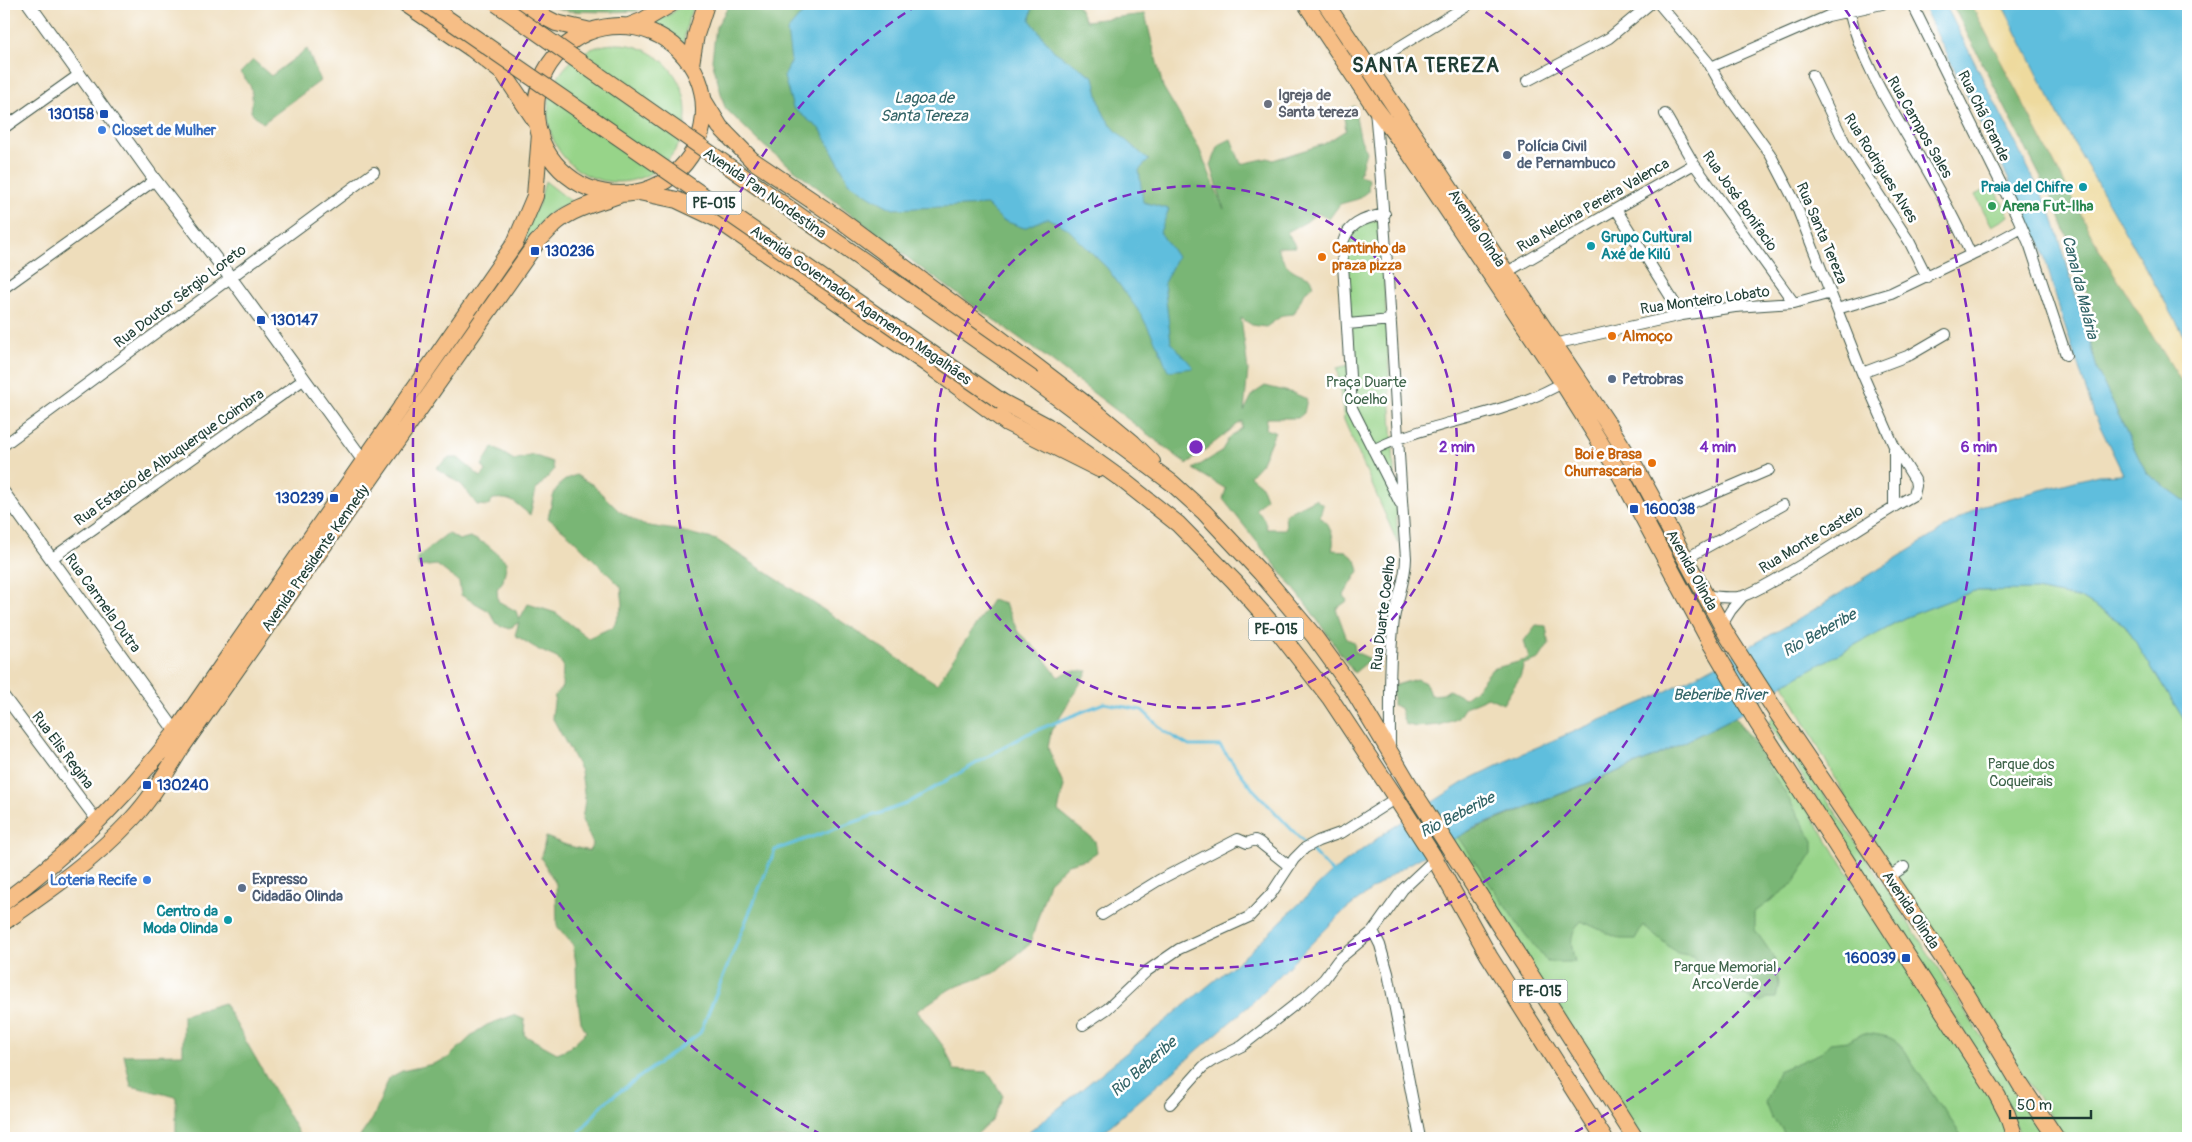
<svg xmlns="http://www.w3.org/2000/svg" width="2192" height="1142" font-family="Pangolin,sans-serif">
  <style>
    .green { fill: #97d489; stroke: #5b885e }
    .forest { fill: #79b675; stroke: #4c7a54 }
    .sand { fill: #eeda9e; stroke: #868c69 }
    .water { fill: #5fbedd; stroke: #3f7e88 }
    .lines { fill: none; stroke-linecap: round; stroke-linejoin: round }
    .stream { stroke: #5fbedd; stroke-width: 3 }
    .minor-casing { stroke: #3e5548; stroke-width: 12 }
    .tertiary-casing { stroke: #3e5548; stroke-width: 14 }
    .primary-casing { stroke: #3e5548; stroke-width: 18 }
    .trunk-casing { stroke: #3e5548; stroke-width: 18 }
    .minor { stroke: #fff; stroke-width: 10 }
    .tertiary { stroke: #fff; stroke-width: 12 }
    .primary { stroke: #f6be86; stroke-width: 16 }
    .trunk { stroke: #f6be86; stroke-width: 16 }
    .trunk-bridge-casing { stroke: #3e5548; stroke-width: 18; stroke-linecap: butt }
    .trunk-bridge { stroke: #f6be86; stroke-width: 16 }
    .ring { fill: none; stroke: #7b2cbf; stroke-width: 2.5; stroke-dasharray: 9 6 }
    .worship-dot { fill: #6b7280; stroke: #fff; stroke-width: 2 }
    .transit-dot { fill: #1a4fb4; stroke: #fff; stroke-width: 2 }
    .shop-dot { fill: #3f7fe0; stroke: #fff; stroke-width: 2 }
    .service-dot { fill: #5c6f8a; stroke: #fff; stroke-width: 2 }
    .culture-dot { fill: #0f9aa8; stroke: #fff; stroke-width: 2 }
    .leisure-dot { fill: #2e9e5b; stroke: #fff; stroke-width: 2 }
    .food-dot { fill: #e8710a; stroke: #fff; stroke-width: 2 }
    .labels { text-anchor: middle; stroke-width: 5; stroke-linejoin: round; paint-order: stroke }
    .shield { fill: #fff; stroke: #627771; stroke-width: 1 }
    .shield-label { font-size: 14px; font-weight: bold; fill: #1f3d34 }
    .worship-label { font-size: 15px; font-weight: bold; fill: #5b616d; stroke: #fff; text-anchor: start }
    .transit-label { font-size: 15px; font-weight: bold; fill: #164399; stroke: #fff; text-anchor: start }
    .street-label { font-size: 15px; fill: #1f3d34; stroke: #fff }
    .shop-label { font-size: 15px; font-weight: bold; fill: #366cbe; stroke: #fff; text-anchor: start }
    .service-label { font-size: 15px; font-weight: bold; fill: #4e5e75; stroke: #fff; text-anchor: start }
    .culture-label { font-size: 15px; font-weight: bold; fill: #0d838f; stroke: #fff; text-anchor: end }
    .leisure-label { font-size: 15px; font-weight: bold; fill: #27864d; stroke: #fff; text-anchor: start }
    .food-label { font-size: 15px; font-weight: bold; fill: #c56008; stroke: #fff; text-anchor: start }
    .park-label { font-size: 15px; fill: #3d6349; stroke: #fff }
    .water-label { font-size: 16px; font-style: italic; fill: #326467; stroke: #fff }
    .district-label { font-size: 20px; font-weight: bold; letter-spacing: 1px; fill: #1f3d34; stroke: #fff }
    .centre { fill: #7b2cbf; stroke: #fff; stroke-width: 2.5 }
    .ring-label { font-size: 15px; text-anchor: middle; font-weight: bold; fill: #7b2cbf; stroke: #fff; stroke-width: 5; stroke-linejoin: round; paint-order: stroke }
  </style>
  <rect width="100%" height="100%" fill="#fff"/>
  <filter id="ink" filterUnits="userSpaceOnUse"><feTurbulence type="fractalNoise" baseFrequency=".02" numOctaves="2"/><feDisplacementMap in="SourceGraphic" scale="10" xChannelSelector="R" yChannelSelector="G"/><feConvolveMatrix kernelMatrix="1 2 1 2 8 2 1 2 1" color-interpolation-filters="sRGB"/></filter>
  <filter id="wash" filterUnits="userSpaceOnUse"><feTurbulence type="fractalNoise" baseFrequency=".0096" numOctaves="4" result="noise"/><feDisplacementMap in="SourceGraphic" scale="20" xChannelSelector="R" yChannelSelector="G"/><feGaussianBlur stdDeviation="1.12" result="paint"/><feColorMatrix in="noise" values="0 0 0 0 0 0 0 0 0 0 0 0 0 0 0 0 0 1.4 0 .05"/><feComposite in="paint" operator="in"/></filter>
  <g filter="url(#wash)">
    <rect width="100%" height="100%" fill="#edb"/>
    <path class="green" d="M683,4H696L689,16L683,44L667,30L652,22L671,14Z
      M548 113a69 69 0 1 1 138 0a69 69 0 1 1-138 0Z
      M545,181L572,202L551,212L539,225L440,368L435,365L539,204Z
      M1993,185L2009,216L1992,226L1975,195Z
      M1381,220L1398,544L1344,420L1337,368L1349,365L1353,340L1343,225Z
      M2036,590L2083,599L2125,625L2188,726V1138H2065L1889,877L1784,684L1904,618L1974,591Z
      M1735,717L1807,809L2001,1109L2011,1138H1639L1448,841L1654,757Z
      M1773,717L1929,954L2045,1138H2021L1995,1081L1769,723Z"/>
    <path class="forest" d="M543,4H649L636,11L610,12L568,11Z
      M730,4H1077L1086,21L1145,14L1163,87L1198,146L1224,209L1211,165L1219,145L1231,139L1241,164L1268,158L1273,160L1324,144L1346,130L1343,112L1354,106L1360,137L1366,152L1359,175L1369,178L1368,191L1358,199L1340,204L1329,219L1317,213L1306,222L1287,232L1296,247H1277C1285,268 1292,271 1311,278L1314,285L1304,293L1294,314L1283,315L1266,327L1252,325L1241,318L1248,370L1244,411L1253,394L1265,386L1293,393L1307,399L1304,413L1298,418H1267L1266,429L1275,432L1261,464L1250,476L1261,485L1266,498L1256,509L1264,519L1267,529H1286L1285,514L1315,499L1323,505L1320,516C1330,527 1336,536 1332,550L1346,551L1356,560L1359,571L1344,595L1347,601L1336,609L1347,639L1354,642L1355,652L1371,659L1354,673L1306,604L1223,499L1226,489L1193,469L1221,452L1229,438L1242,428V421L1187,464L1046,357L921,268L764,146L725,108L712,60L716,27Z
      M1952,4H1971L2100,251L2188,392V503L2146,473L2098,372L2083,319L2095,316L2058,211Z
      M307,49L320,81L263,123L251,112C253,92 254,87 240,73L253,60L271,76Z
      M493,447L514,460L533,455L552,462L554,470L536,490L530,515C516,504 513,497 493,499L488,506L477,505L462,485L436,468L448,458H458L481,477L486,471L482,465Z
      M576,475L593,485L619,511L643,525L675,530L717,540L937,684L992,600L1005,604L1018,632L1039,652L1058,677L1070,671H1088L1051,731L1048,748L1064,786L1058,811L1095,841L1097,852L1087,859L1068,864L1049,882L1030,944L996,972L950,989L917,1011L946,1050L954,1070L988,1072L1003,1096L992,1120L973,1138H359L373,1118L389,1078L402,1071L433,1064L448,1058L476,1032L487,1025L514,1015L525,1020L524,1035L557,1053L569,1048L586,1032L581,1022L577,994L576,963L573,945L557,926L556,884L541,858L546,837L566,845L589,851L593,844L582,820L585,800L581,771L552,717L555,695L562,687L563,665L557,658L539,650L515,635L519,622L509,629L497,624L489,611L461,595L459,582L437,565L419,567L417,558L448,533L459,540L470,537L486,544L507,562L503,581L497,589L498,601L516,611L519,620L528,604L556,613L588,638L613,627L623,605L621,587L569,535L548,518C554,495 552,484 576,475Z
      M1536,625L1546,626L1549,644L1539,659L1524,664L1520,677L1503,704L1488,697L1465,707L1457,719L1440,725L1416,727L1405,724L1400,708L1393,705V686L1416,679L1426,683L1430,695L1443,694L1449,690L1464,698L1476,689L1492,669L1529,659L1524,641Z
      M1735,717L1784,791L1813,841V853L1793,884L1755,912V930L1774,957L1779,984L1776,998H1767L1761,1003L1732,990L1717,975L1710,972L1708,965H1697L1693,956L1677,953L1643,925L1635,939H1620L1581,921C1568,937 1571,944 1575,962H1547L1521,929L1457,836L1654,757Z
      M224,1003L298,1132V1138H176V1097L131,1086L124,1055L183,1054V1015Z
      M1864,1033C1889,1036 1900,1037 1912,1063L1963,1138H1785L1782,1128L1771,1118L1765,1103L1778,1071L1821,1053L1830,1043L1848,1041Z"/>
    <path class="sand" d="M1971,4H2002L2063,124L2188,342V392L2100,251Z"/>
    <path class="water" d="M818,4H1033L1030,20L1054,51L1094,77C1097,88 1098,101 1103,112C1110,129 1135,148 1149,160L1139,170L1143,202L1169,209L1160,232L1177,257L1164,283L1171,342L1194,368L1168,371L1159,348L1140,313L1107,268L1067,228L1047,218L1024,228L1002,220L987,205L893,209L871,197L849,182L821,130L793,108L784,77L791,61L787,31L799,17Z
      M1922,4H1945L2053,217L2098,372L2146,473L2188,503V726L2125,625L2083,599L2036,590L1974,591L1904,618L1784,684L1735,717L1654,757L1474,828L1397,871L1344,911L1251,1004L1096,1138H1022L1247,954L1332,872L1386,832L1464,782L1521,754L1655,697L1701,673L1794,622L1980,506L2098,475L2123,474L2094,414L2061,314L2041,245Z
      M2002,4H2188V342L2063,124Z"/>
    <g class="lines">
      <path class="stream" d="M575,1138L604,1103L700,1033L775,850L906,804L1027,734L1104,703L1142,710L1164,731L1189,746H1220L1252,788L1334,874"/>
    </g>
  </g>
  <g filter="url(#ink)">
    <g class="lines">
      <g class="minor-casing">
        <path id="minor" d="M1659,4L1708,62L1724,90L1770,154L1794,200L1862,373L1894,446L1915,480L1916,486L1914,495C1870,520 1828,550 1784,575C1771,582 1757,591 1743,596C1730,599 1717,597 1705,595
          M1912,4L2018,218L2030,246L2066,355
          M1849,11C1862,64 1892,110 1919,156C1938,188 1956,221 1971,255
          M1368,66L1469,4
          M1711,67L1828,16L1882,4
          M1812,75L1845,143L1909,241L1927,277
          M1527,81L1609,38L1650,4
          M1375,110C1389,259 1395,409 1406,558C1406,579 1397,599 1394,619C1389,662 1390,705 1390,748
          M1665,114L1694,164L1794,303
          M4,128L80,74
          M1616,209L1682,315
          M1385,214C1364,218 1345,224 1342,248L1352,408L1400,503
          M1507,272L1694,164
          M4,288L155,180
          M1837,309L1891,293L1985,248L2022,228
          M1348,324L1391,320
          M1554,344L1682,315L1735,307L1794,303L1831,293
          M1862,373L1910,355L1946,334
          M4,445L374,172
          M1894,446V506
          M1373,450C1434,419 1508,417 1567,380
          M1662,516L1769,470
          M51,559L303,380
          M1685,559L1783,505
          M1722,625L1731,610L1743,596
          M4,696L98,822
          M1889,877L1904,867
          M1102,915L1159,880L1238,839L1247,843L1255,840L1259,842L1289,866
          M1373,931L1380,945L1388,973L1420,1138
          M1083,1025L1107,1009L1147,971L1179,949L1249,917L1271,894L1294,859L1305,848L1318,841L1343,832L1396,798
          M1170,1104L1203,1067L1212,1061L1242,1046L1306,996L1324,979L1338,960L1373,931L1403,889L1435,859"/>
      </g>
      <g class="tertiary-casing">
        <path id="tertiary" d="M29,4L155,180L230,277L363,460
          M4,493L176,732"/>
      </g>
      <g class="primary-casing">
        <path id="primary" d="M406,4L472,49L504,74L537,123
          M519,4L556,23L591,31
          M1306,4L1374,106L1410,154L1563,383L1618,471L1711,644L1758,724L1997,1095L2007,1114L2015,1138
          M1326,4L1608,424L1636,468L1727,635L1775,710L1963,988L2020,1084L2056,1138
          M629,26L644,20L671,4
          M536 110a84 84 0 1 1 168 0a84 84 0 1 1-168 0Z
          M691,64L696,35L706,4
          M704,101L720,127L752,160L838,218L994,334L1096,412L1133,443L1152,462
          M639,192L677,200L715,218L927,364L1007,423L1099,469
          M4,902C70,853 126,797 176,732L515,243L535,196L540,134
          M4,922C49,891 95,859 132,819C152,798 166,772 182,747L537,242C544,236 550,228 557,222C574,208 599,202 619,195"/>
      </g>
      <g class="trunk-casing">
        <path id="trunk" d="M1034,380L1172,483L1204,512L1261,573L1314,636L1353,690L1413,791L1635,1138
          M1002,402L1047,426L1125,482L1178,524L1234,581L1273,625L1330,698L1398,801L1432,854L1489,956L1604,1138"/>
      </g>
      <use href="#minor" class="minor"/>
      <use href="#tertiary" class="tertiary"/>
      <use href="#primary" class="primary"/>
      <use href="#trunk" class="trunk"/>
      <g class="trunk-bridge-casing">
        <path id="trunk-bridge" d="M426,4L1002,402
          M497,4L1034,380"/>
      </g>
      <use href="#trunk-bridge" class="trunk-bridge"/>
    </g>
  </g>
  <g class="ring">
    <circle cx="1196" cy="447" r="261"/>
    <path d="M1473 4A522 522 0 1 1 919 4"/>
    <path d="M822 1135A783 783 0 0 1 547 9M1845 9A783 783 0 0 1 1570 1135"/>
  </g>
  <circle class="worship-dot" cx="1268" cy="104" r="5"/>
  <g class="transit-dot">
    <rect x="99" y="109" width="10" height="10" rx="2.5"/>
    <rect x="530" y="246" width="10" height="10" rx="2.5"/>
    <rect x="256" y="315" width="10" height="10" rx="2.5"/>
    <rect x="329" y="493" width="10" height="10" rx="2.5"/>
    <rect x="1629" y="504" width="10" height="10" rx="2.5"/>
    <rect x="142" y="780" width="10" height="10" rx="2.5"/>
    <rect x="1901" y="953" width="10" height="10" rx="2.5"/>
  </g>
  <g class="shop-dot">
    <circle cx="102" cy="130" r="5"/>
    <circle cx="147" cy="880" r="5"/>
  </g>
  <g class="service-dot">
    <circle cx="1507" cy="155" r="5"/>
    <circle cx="1612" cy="379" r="5"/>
    <circle cx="242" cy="888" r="5"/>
  </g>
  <g class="culture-dot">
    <circle cx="2083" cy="187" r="5"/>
    <circle cx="1591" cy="246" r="5"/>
    <circle cx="228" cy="920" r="5"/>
  </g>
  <circle class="leisure-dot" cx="1992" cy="206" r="5"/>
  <g class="food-dot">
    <circle cx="1322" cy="257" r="5"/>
    <circle cx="1612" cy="336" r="5"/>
    <circle cx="1652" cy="463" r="5"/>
  </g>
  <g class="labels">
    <g class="shield">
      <rect x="686.5" y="191.5" width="55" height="23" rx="4"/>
      <rect x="1248.5" y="617.5" width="55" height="23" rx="4"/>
      <rect x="1512.5" y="979.5" width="55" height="23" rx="4"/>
    </g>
    <g class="shield-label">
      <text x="714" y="208">PE-015</text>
      <text x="1276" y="634">PE-015</text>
      <text x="1540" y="996">PE-015</text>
    </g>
    <g class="worship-label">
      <text x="1278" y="100">Igreja de<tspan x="1278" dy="17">Santa tereza</tspan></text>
    </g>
    <g class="transit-label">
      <text x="94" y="119" text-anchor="end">130158</text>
      <text x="545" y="256">130236</text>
      <text x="271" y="325">130147</text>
      <text x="324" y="503" text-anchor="end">130239</text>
      <text x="1644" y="514">160038</text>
      <text x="157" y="790">130240</text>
      <text x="1896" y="963" text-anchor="end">160039</text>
    </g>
    <g class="street-label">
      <text transform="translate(1984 116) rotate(64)" y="5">Rua Chã Grande</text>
      <text transform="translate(1920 127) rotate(60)" y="5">Rua Campos Sales</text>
      <text transform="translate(1881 168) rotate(58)" y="5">Rua Rodrigues Alves</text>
      <text transform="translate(765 193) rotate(35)" y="5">Avenida Pan Nordestina</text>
      <text transform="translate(1740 201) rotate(55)" y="5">Rua José Bonifacio</text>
      <text transform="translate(1593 205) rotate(-30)" y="5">Rua Nelcina Pereira Valenca</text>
      <text transform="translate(1477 228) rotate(56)" y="5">Avenida Olinda</text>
      <text transform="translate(1822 233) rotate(67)" y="5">Rua Santa Tereza</text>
      <text transform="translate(180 296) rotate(-37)" y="5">Rua Doutor Sérgio Loreto</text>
      <text transform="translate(1705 300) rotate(-8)" y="5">Rua Monteiro Lobato</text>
      <text transform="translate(861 305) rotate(35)" y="5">Avenida Governador Agamenon Magalhães</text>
      <text transform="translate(169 457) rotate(-35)" y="5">Rua Estacio de Albuquerque Coimbra</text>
      <text transform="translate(1811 539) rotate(-31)" y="5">Rua Monte Castelo</text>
      <text transform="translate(315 558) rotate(-55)" y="5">Avenida Presidente Kennedy</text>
      <text transform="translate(1692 570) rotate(61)" y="5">Avenida Olinda</text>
      <text transform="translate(103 603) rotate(54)" y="5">Rua Carmela Dutra</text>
      <text transform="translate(1383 613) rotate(-83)" y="5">Rua Duarte Coelho</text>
      <text transform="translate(63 750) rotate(53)" y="5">Rua Elis Regina</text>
      <text transform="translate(1911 910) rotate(56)" y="5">Avenida Olinda</text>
    </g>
    <g class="shop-label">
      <text x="112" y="135">Closet de Mulher</text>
      <text x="137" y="885" text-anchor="end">Loteria Recife</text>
    </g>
    <g class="service-label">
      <text x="1517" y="151">Polícia Civil<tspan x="1517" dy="17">de Pernambuco</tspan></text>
      <text x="1622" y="384">Petrobras</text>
      <text x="252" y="884">Expresso<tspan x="252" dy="17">Cidadão Olinda</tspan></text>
    </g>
    <g class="culture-label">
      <text x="2073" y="192">Praia del Chifre</text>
      <text x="1601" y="242" text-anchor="start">Grupo Cultural<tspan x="1601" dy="17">Axé de Kilú</tspan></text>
      <text x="218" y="916">Centro da<tspan x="218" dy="17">Moda Olinda</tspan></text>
    </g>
    <g class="leisure-label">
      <text x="2002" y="211">Arena Fut-Ilha</text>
    </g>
    <g class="food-label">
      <text x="1332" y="253">Cantinho da<tspan x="1332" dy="17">praza pizza</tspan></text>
      <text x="1622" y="341">Almoço</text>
      <text x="1642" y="459" text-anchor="end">Boi e Brasa<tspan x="1642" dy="17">Churrascaria</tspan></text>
    </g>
    <g class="park-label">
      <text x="1366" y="387">Praça Duarte<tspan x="1366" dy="17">Coelho</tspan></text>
      <text x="2021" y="769">Parque dos<tspan x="2021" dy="17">Coqueirais</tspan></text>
      <text x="1725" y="972">Parque Memorial<tspan x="1725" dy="17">ArcoVerde</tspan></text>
    </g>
    <g class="water-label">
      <text x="924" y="103">Lagoa de<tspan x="924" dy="18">Santa Tereza</tspan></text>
      <text transform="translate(2081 287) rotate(76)" y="6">Canal da Malária</text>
      <text transform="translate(1819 632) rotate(-29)" y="6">Rio Beberibe</text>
      <text x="1720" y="700">Beberibe River</text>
      <text transform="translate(1457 814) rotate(-27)" y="6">Rio Beberibe</text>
      <text transform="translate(1143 1066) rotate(-41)" y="6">Rio Beberibe</text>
    </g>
    <g class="district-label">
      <text x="1426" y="72">SANTA TEREZA</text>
    </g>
  </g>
  <circle cx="1196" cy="447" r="8" class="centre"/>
  <g class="ring-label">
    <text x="1457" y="452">2 min</text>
    <text x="1718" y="452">4 min</text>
    <text x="1979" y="452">6 min</text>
  </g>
  <rect width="2192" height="1142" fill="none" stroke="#fff" stroke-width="20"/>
  <path d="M2010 1110v8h81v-8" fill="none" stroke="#1f3d34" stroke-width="2.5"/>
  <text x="2017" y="1110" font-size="15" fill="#1f3d34" stroke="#ffffff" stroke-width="4" paint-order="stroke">50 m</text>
</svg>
